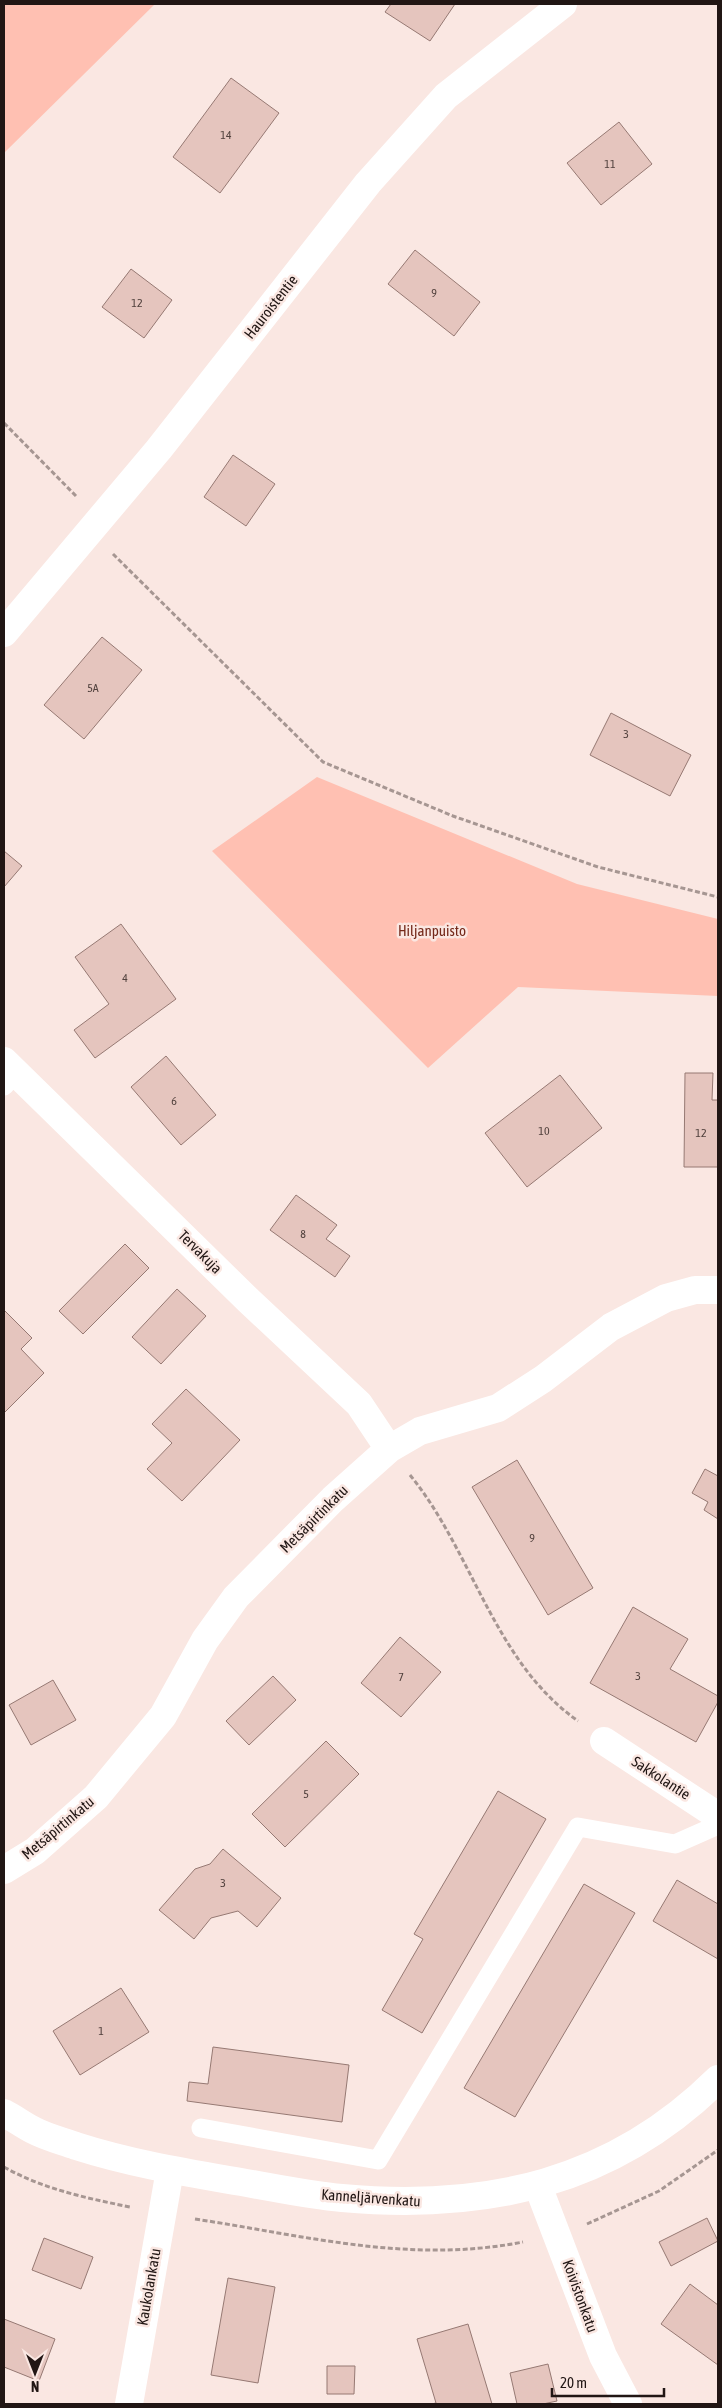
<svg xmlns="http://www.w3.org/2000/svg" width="722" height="2408" font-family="'Asap Condensed',sans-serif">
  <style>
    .green { fill: #ffc0b2 }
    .building { fill: #e5c5be; stroke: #967973 }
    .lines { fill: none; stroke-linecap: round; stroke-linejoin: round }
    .path { stroke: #a69692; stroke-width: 3; stroke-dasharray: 5 2.5; stroke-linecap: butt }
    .lane { stroke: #fff; stroke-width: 19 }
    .street { stroke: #fff; stroke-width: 28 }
    .secondary { stroke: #fff; stroke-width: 28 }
    .labels { text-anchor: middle; stroke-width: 5; stroke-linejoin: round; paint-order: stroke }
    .number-label { font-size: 12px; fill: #52423e }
    .street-label { font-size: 15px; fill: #211614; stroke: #fae7e2 }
    .park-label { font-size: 15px; fill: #74291a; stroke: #fae7e2 }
  </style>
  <rect width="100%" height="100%" fill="#fae7e2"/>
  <path class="green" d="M4,4H155L4,153Z
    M317,777L577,884L718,919V996L518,987L428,1068L212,851Z"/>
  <path class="building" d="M391,4H455L430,41L385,12Z
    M231,78L279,113L220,193L173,157Z
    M619,122L652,164L601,205L567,163Z
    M415,250L480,302L454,336L388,284Z
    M131,269L172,300L144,338L102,307Z
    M233,455L275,484L246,526L204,497Z
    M102,637L142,670L84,739L44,705Z
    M611,713L691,755L670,796L590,755Z
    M4,851L22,866L4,887Z
    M121,924L176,999L95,1058L74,1030L109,1004L75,957Z
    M166,1056L216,1115L181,1145L131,1087Z
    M685,1073H713L712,1100H718V1167H684Z
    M560,1075L602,1128L527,1187L485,1133Z
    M296,1195L337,1225L326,1239L350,1256L335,1277L270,1230Z
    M125,1244L149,1268L83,1334L59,1311Z
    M177,1289L206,1316L161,1364L132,1337Z
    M4,1310L32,1338L21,1349L44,1373L4,1413Z
    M186,1389L240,1440L182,1501L147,1469L172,1443L152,1424Z
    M517,1460L593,1588L548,1615L472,1487Z
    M705,1469L718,1476V1519L704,1510L708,1502L692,1493Z
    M633,1607L688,1639L670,1669L718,1696V1702L696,1742L590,1683Z
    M400,1637L441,1672L401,1717L361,1683Z
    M273,1676L296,1700L249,1745L226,1721Z
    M53,1680L76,1720L31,1745L9,1705Z
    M326,1741L359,1774L285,1847L252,1814Z
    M498,1791L546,1819L422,2033L382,2010L423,1939L414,1934Z
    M223,1849L281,1898L257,1927L238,1911L211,1918L194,1939L159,1910L195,1869L210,1864Z
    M677,1880L718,1904V1959L653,1921Z
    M584,1884L635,1913L515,2117L464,2088Z
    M121,1988L149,2032L80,2075L53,2031Z
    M213,2047L349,2065L342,2122L187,2101L189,2082L208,2084Z
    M707,2218L718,2241L671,2266L659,2242Z
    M44,2238L93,2257L81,2289L32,2270Z
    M228,2278L275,2287L258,2383L211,2375Z
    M690,2284L718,2305V2365L661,2324Z
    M4,2319L55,2339L39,2381L4,2367Z
    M468,2324L492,2404H431L436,2403L417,2339Z
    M548,2364L557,2401L543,2404H517L510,2373Z
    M327,2366H355L354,2394H327Z"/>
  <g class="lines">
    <path class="path" d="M4,423L76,496
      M113,554L323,762L453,816L598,867L718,897
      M410,1475C473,1552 493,1661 578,1721
      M4,2167C43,2189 86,2198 130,2207
      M195,2219C307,2236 410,2264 523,2242
      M587,2224L659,2191L718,2150"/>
    <path class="lane" d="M4,1086L16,1073
      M201,2128L378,2160L578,1827L675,1844L718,1825"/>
    <path class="street" d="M4,633L159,449L368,183L446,96L563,4
      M4,1061L248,1300L359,1404L389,1449
      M604,1741L718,1816
      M4,1870L35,1851L96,1797L163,1716L205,1640L236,1597L333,1499L389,1449L420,1431L498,1408L543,1379L611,1327L666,1298L695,1290H718
      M538,2186L603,2356L628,2404
      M129,2404L170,2170"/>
    <path class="secondary" d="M4,2113C14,2118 23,2125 33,2130C46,2137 62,2141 76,2146C126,2162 177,2171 229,2180C267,2186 305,2195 342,2198C487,2211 613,2183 718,2079"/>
  </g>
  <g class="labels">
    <g class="number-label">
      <text x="226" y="139">14</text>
      <text x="610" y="168">11</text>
      <text x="434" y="297">9</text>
      <text x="137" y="307">12</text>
      <text x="93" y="692">5A</text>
      <text x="626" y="738">3</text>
      <text x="125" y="982">4</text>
      <text x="174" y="1105">6</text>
      <text x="544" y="1135">10</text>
      <text x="701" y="1137">12</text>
      <text x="303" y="1238">8</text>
      <text x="532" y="1542">9</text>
      <text x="638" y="1680">3</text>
      <text x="401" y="1681">7</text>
      <text x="306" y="1798">5</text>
      <text x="223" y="1887">3</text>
      <text x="101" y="2035">1</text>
    </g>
    <g class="street-label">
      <text transform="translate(271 307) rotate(-52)" y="5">Hauroistentie</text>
      <text transform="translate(200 1252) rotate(45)" y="5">Tervakuja</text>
      <text transform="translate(314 1519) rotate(-45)" y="5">Metsäpirtinkatu</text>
      <text transform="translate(661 1778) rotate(33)" y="5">Sakkolantie</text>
      <text transform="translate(58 1828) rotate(-40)" y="5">Metsäpirtinkatu</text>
      <text transform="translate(371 2198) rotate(4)" y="5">Kanneljärvenkatu</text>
      <text transform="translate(149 2287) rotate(-80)" y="5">Kaukolankatu</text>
      <text transform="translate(580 2296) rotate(70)" y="5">Koivistonkatu</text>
    </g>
    <g class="park-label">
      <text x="432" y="936">Hiljanpuisto</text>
    </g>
  </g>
  <rect width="722" height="2408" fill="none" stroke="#211614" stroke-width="10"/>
  <g transform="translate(35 2373) rotate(180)" stroke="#fae7e2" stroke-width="4" paint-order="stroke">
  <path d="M0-4L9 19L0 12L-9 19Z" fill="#211614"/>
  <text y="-8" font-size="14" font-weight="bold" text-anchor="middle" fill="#211614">N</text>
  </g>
  <path d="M552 2388v8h112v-8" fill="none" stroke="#211614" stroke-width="2.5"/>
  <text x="560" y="2388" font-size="15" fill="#211614" stroke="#fae7e2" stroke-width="4" paint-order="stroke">20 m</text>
</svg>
